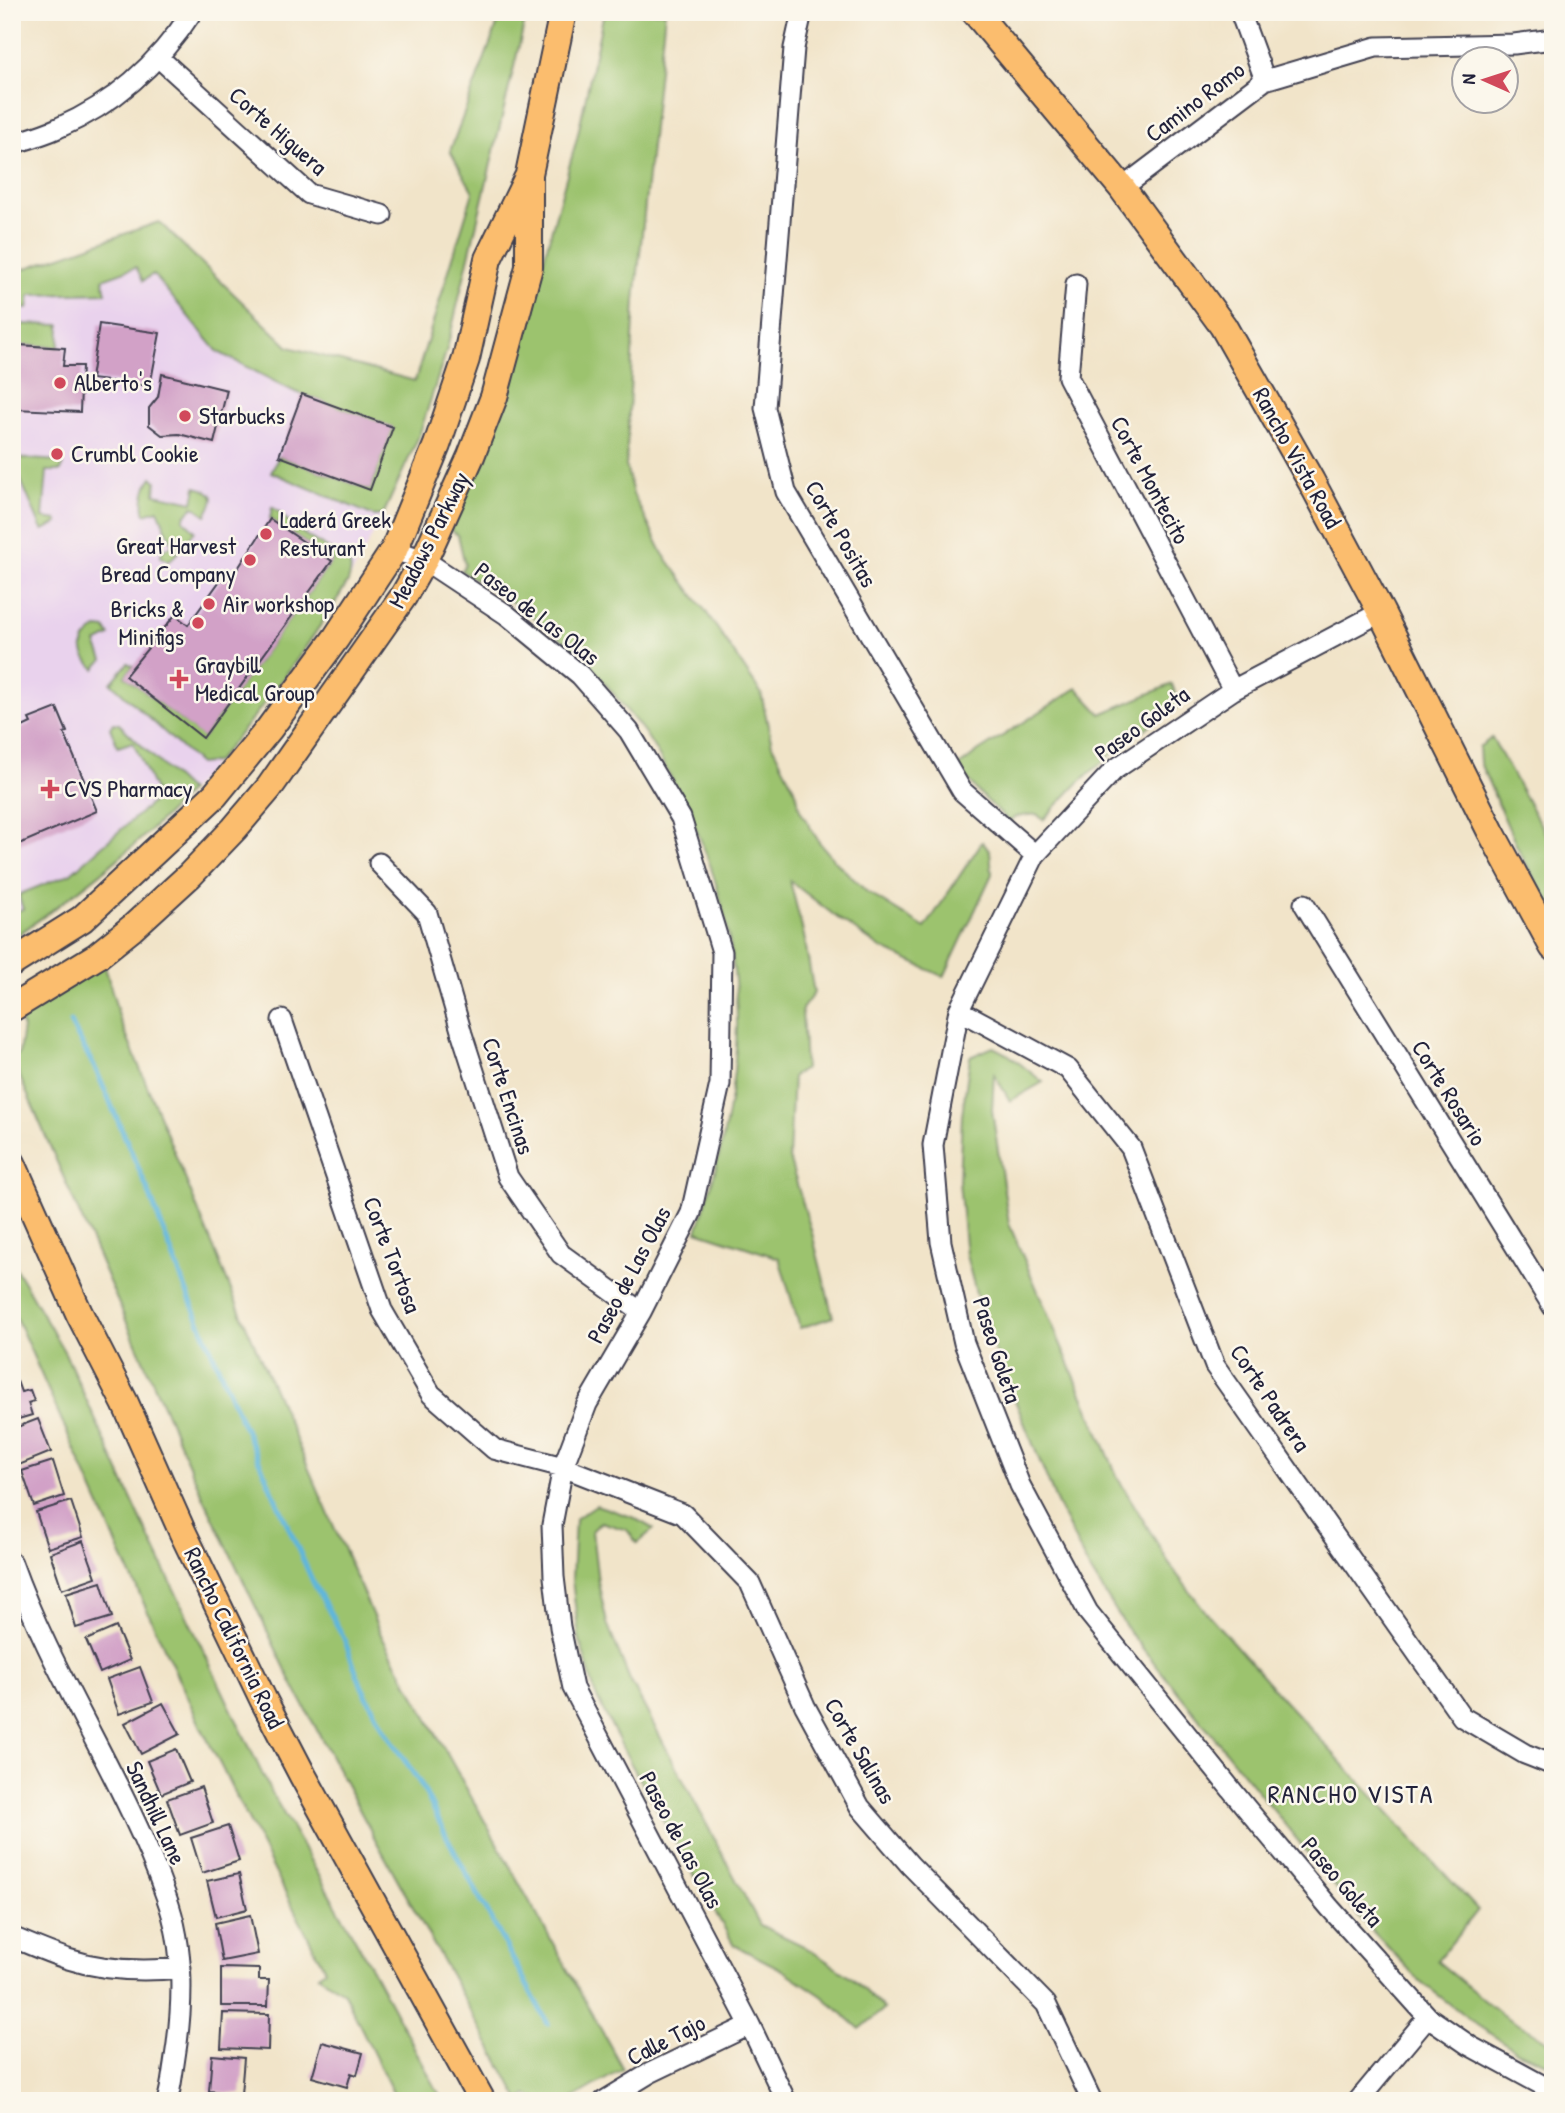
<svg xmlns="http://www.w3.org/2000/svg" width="1565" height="2113" font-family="'Patrick Hand',sans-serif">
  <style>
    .built { fill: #e9d2ed }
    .green { fill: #9cc36e; stroke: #5f7254; stroke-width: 2 }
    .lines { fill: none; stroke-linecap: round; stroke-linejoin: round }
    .stream { stroke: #5fb6db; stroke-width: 5 }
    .building { fill: #d2a1c7 }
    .minor-casing { stroke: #413f50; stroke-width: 23 }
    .major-casing { stroke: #413f50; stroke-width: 30 }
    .minor { stroke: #fff; stroke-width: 19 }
    .major { stroke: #fbbd6e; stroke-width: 26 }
    .poi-dot { fill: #d1495b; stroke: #fbf7ec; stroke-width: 2.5 }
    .labels { text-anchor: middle; stroke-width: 5; stroke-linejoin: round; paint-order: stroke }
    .street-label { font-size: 24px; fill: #22223b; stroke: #fbf7ec }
    .poi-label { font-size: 24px; fill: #22223b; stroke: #fbf7ec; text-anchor: start }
    .neighbourhood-label { font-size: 26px; letter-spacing: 2px; fill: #22223b; stroke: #fbf7ec }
  </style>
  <rect width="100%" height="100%" fill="#fbf7ec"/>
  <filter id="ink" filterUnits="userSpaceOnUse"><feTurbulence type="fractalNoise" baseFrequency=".0143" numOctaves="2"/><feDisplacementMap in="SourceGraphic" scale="14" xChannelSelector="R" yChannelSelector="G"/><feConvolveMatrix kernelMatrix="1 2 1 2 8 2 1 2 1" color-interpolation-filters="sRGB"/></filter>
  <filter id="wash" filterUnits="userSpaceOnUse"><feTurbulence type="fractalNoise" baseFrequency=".00686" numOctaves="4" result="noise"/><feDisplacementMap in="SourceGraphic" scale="28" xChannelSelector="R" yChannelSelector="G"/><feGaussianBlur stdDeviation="1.57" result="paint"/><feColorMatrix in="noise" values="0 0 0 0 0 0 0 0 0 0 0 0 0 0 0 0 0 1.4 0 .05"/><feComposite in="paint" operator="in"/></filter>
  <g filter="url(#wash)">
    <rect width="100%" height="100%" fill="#f1e4c9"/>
    <path class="built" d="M137,267L153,274L218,352L293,391L419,436L387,508L348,582L299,658L243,732L182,800L157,824L80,889L12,939V308L28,309L29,295L105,293L103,279Z"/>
    <path class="green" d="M502,12H527L447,349L419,436L383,515L374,516L271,472L279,456L370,490L392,427L293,391L218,352L153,274L143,281L136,267L103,279L106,293L30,295L28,309L12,308V273L159,222L289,347L415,381L473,192L450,151Z
      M604,12H665L635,301L626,466L633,494L663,554L704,609L761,693L772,745L796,792L800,810L819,842L834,860L867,892L925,928L982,842L990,851L992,874L944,977L881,948L839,919L790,881L804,936L814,993L802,1009L805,1069L793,1076L789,1158L812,1233L833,1317L800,1328L779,1258L697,1231C719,1166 736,1094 737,1024C737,933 710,844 665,767C659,756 653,745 646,735C638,723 628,713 620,702C607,685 593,668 578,654C542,620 503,595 461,571L465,565L458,535L450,530L505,400L577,138Z
      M20,324L60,325L59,347L19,345Z
      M12,458L61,461L63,464L61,471H47L43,518L57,520L58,523L43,530L41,528L15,466L12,467Z
      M152,477L156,481L155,494L193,502L196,487C216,492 217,497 206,515L193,506L184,517V520L195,531L172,559L168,561L161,557C160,549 167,548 173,545L158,510L145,514C141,503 145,486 152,477Z
      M272,507C281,512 285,519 293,526C308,539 328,548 345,558C353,566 351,572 348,582C309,646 265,706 216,762L199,764L111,683L128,663L133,666L125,676L203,737L332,561L270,519Z
      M98,628L106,629L110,636L96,643L103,660L95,669C78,653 78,640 98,628Z
      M1172,684L1180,705L1125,743L1078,783L1043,820L1037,814L1015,817L1010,822L978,792L958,767L979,751L1077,688L1101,714Z
      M113,723L119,724L189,791C139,847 73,896 12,939V913L23,909L19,897L20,894L70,874L155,800L157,795L133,742L118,747L110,728Z
      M1492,738L1553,847V913L1517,847L1480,763L1479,747Z
      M104,963L120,1020L233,1295L382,1637L623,2069L568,2101H546L527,2095L520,2100L374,1837L293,1685L199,1488L12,1059V1057L19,1054L23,1028L19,1019Z
      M993,1047L1009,1055L1043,1082L1010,1101L994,1074L992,1110L1009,1224L1119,1480L1172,1568L1206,1612L1282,1698L1478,1910L1437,1961L1501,2014L1553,2044V2066L1517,2051L1477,2025L1420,1981L1363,1921L1130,1633L1088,1567L1057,1503L985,1327L966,1255L959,1182L962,1115L970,1057Z
      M12,1262L65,1353L142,1522L269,1788L362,1951L443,2101H397L344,1993L318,1975L325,1970L200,1725L121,1554L22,1331L12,1309Z
      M596,1505L632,1517L654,1529L637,1543L627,1530L601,1522L592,1531L598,1582L607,1623L630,1680L760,1925L804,1946L851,1977L884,2009L860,2029L822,1996L783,1970L734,1945L630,1762L596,1696L579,1638L572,1580L575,1519Z"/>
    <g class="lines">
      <path class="stream" d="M70,1022L96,1070L147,1188L186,1290L240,1418L313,1582L343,1636L362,1687L385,1731L422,1786L449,1841L548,2024"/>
    </g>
    <g id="blocks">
      <path class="building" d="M12,308H19V345L65,348L63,366H82L80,412L15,409L14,421H12Z
        M99,324L160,333L150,386L91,379Z
        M162,374L227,390L214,443L179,434L162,435L149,425V408L158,397Z
        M302,394L393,427L370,490L279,456Z
        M270,519L332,561L203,738L125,676L175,615L188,625L227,571L233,576Z
        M57,708L67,732L64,733L97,811L12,847V732L31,723L29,719Z
        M17,1381L21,1392L30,1390L34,1401L28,1403L32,1415L12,1421V1382Z
        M38,1419L51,1452L19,1465L12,1448V1429Z
        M53,1461L64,1496L34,1506L22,1471Z
        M71,1501L83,1537L48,1548L36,1512Z
        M83,1541L96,1577L62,1589L50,1553Z
        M101,1582L112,1617L76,1628L66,1593Z
        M116,1627L130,1660L100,1673L86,1640Z
        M140,1667L153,1702L119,1714L107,1679Z
        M163,1703L180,1734L141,1754L125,1723Z
        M176,1749L190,1782L161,1794L147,1761Z
        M201,1787L213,1823L180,1835L167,1799Z
        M228,1826L239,1861L202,1873L191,1838Z
        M239,1874L247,1909L216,1917L207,1881Z
        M250,1915L258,1954L222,1961L215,1923Z
        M221,1968L259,1969V1980H269L268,2006H221Z
        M223,2013L269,2014L268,2050L221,2048Z
        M322,2042L363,2053L357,2075L351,2073L347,2087L312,2077Z
        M212,2055L244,2058L241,2094L209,2091Z"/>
    </g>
  </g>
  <g filter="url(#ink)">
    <use href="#blocks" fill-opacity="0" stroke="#413f50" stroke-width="2"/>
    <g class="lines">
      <g class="minor-casing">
        <path id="minor" d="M802,12L794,48L765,408L786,492L962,791L1035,855
          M1240,12L1265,80
          M158,57L309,194L382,215
          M12,144C28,139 43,135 58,128C114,104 159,63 192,12
          M1122,188L1265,80L1376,47L1514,44L1553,39
          M1076,284L1068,377L1233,690
          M394,550L424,560L507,615L580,675L629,731L681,818L722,952L720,1084L691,1213L641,1312L587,1404L563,1467L552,1525L554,1577L560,1627L573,1688L750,2025L786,2101
          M1381,612L1233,690L1114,770L1035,855L959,1010L933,1145L941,1242L964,1343L1020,1485L1088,1612L1247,1809L1330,1908L1428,2017L1470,2046L1553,2091
          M379,863L427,913L462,1034L508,1177L561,1254L641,1312
          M1304,904L1553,1307
          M959,1010L1068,1069L1131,1148L1215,1366L1462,1717L1525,1754L1553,1765
          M282,1020L382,1310L431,1394L494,1449L563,1467L683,1514L750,1583L805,1706L860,1807L910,1865L1046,2004L1092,2101
          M12,1563C53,1678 125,1780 166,1896C186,1950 183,2009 174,2064C172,2076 171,2089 167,2101
          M12,1937C31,1945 49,1953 68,1959C105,1971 142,1972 181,1968
          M604,2101L650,2073L750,2025
          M1358,2101L1428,2017"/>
      </g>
      <g class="major-casing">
        <path id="major" d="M975,12L1122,188L1223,326L1311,481L1381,612L1491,832L1553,947
          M12,963L82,919L215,795L269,729L336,638L394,550L437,445L466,359L488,259L527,179
          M12,1008L97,956L132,928L190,875L234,829L269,788L403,597L424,560L471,456L494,397L529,267V174L563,12
          M12,1163L79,1313L125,1403L182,1531L263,1699L303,1776L482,2101"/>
      </g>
      <use href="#minor" class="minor"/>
      <use href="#major" class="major"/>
    </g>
  </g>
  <g class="poi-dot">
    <circle cx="60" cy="383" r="7"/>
    <circle cx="185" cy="416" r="7"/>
    <circle cx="57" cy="454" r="7"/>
    <circle cx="266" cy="534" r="7"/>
    <circle cx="250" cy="560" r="7"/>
    <circle cx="209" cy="604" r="7"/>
    <circle cx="198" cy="623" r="7"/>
    <path d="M175.5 668.5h7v7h7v7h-7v7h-7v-7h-7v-7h7z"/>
    <path d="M46.5 778.5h7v7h7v7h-7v7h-7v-7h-7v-7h7z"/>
  </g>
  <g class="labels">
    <g class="street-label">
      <text transform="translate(1195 102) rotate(-37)" y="8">Camino Romo</text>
      <text transform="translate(278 131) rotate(41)" y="8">Corte Higuera</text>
      <text transform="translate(1297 458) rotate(61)" y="8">Rancho Vista Road</text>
      <text transform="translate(1150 480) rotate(62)" y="8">Corte Montecito</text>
      <text transform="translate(841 534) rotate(60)" y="8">Corte Positas</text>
      <text transform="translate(429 540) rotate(-63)" y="8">Meadows Parkway</text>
      <text transform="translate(537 614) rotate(38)" y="8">Paseo de Las Olas</text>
      <text transform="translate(1142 724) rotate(-36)" y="8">Paseo Goleta</text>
      <text transform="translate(1449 1093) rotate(58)" y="8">Corte Rosario</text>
      <text transform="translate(508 1096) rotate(72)" y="8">Corte Encinas</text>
      <text transform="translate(392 1255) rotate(69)" y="8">Corte Tortosa</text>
      <text transform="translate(629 1275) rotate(-62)" y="8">Paseo de Las Olas</text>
      <text transform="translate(997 1350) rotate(72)" y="8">Paseo Goleta</text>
      <text transform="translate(1270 1398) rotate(56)" y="8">Corte Padrera</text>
      <text transform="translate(234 1638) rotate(64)" y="8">Rancho California Road</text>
      <text transform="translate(860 1751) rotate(60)" y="8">Corte Salinas</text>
      <text transform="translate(156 1813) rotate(65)" y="8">Sandhill Lane</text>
      <text transform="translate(681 1840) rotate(62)" y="8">Paseo de Las Olas</text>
      <text transform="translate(1342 1882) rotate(49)" y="8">Paseo Goleta</text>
      <text transform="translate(666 2040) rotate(-27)" y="8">Calle Tajo</text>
    </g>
    <g class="poi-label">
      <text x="74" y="391">Alberto's</text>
      <text x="199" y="424">Starbucks</text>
      <text x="71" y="462">Crumbl Cookie</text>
      <text x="280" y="528">Laderá Greek<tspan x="280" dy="28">Resturant</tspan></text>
      <text x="236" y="554" text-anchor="end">Great Harvest<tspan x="236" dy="28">Bread Company</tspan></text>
      <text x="223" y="612">Air workshop</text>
      <text x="184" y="617" text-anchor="end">Bricks &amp;<tspan x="184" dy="28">Minifigs</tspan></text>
      <text x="195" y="673">Graybill<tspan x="195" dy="28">Medical Group</tspan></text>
      <text x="64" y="797">CVS Pharmacy</text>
    </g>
    <g class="neighbourhood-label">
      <text x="1351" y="1803">RANCHO VISTA</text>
    </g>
  </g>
  <rect width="1565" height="2113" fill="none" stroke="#fbf7ec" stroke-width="42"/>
  <g transform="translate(1485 80) rotate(273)"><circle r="33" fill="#fbf7ec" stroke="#a4a2a5" stroke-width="2"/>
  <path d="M0-5L12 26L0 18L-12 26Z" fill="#d1495b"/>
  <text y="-10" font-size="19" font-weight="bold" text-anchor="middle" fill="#22223b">N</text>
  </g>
</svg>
